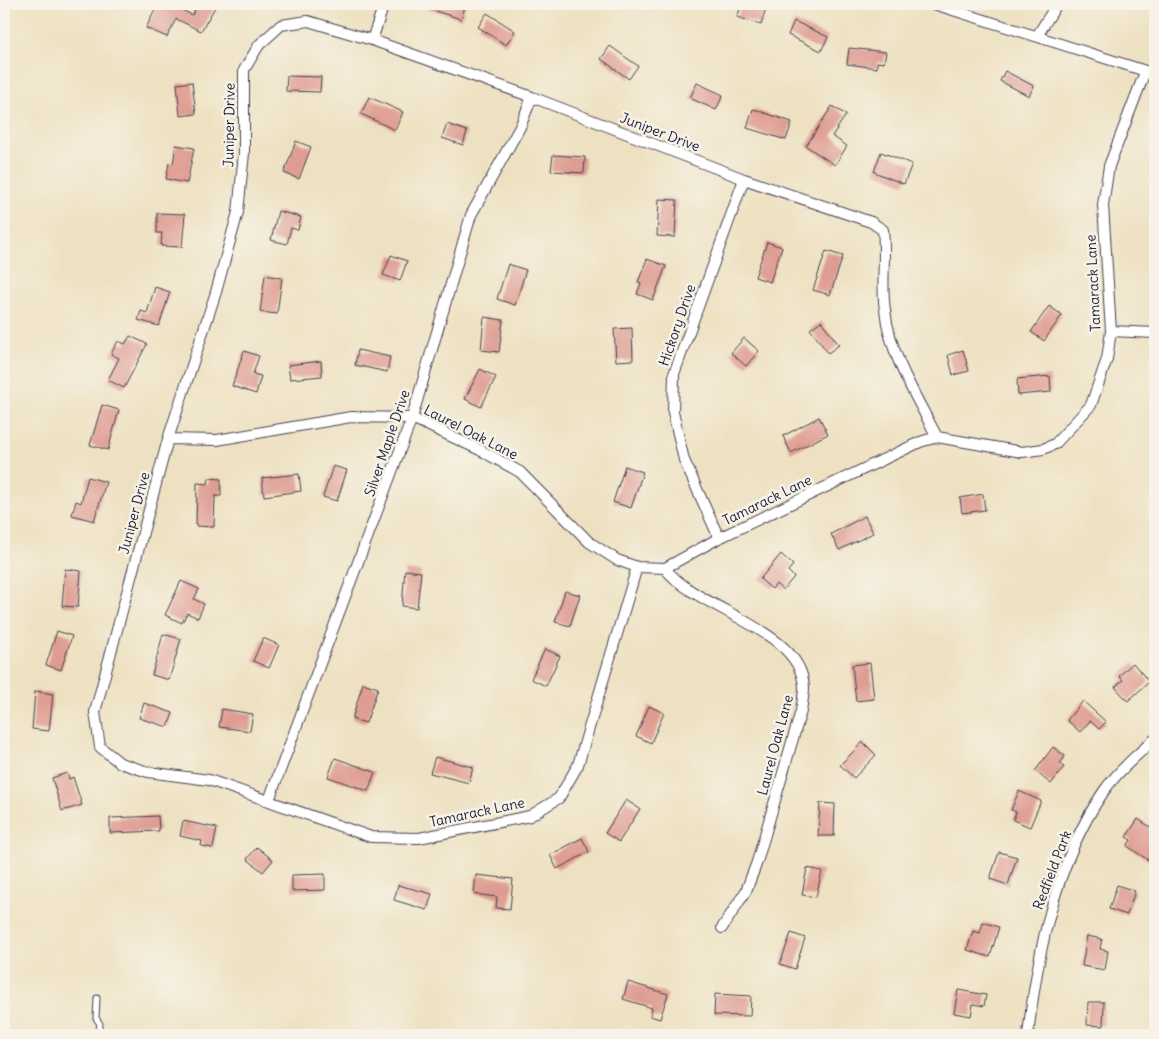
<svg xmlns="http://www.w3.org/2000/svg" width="1159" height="1039" font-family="Delius,sans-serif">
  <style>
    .building { fill: #df9c92 }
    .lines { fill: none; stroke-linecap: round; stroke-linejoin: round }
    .lane-casing { stroke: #413f4f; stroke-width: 7 }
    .street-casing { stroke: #413f4f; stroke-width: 12 }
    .lane { stroke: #fff; stroke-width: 5 }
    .street { stroke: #fff; stroke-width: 10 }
    .labels { text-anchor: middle; stroke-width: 5; stroke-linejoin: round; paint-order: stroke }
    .street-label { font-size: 14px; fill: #22223b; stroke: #f7f3e8 }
  </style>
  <rect width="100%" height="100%" fill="#f7f3e8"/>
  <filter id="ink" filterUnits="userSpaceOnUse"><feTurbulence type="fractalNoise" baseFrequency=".02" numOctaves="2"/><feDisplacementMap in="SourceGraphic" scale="10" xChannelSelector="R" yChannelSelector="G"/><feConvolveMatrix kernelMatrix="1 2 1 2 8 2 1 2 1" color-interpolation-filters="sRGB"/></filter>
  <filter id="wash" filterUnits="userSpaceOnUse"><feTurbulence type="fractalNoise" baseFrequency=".0096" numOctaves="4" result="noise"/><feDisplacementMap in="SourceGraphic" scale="20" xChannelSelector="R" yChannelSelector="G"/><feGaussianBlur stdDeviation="1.12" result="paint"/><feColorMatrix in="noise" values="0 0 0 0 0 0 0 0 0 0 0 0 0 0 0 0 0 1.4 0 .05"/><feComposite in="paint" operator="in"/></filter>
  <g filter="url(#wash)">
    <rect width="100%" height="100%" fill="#eee1c1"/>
    <g id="blocks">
      <path class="building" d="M158,4H170L192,15L198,4H217L201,31L176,19L167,37L146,28Z
        M419,4H466L461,19L419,6Z
        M742,4L767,5L761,25L737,17Z
        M487,13L515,31L506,45L478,27Z
        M794,21L828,37L821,51L788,35Z
        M610,46L638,66L629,79L601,59Z
        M849,48L886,52L884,63L877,62V68L847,64Z
        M1005,71L1034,86L1029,96L1000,81Z
        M287,76L321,77L320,92L286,91Z
        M192,82L196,114L180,116L177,84Z
        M697,83L723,95L716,110L690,98Z
        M369,97L403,112L395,130L361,114Z
        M832,106L846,115L832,136L847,146L835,165L806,146Z
        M753,109L792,122L786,140L747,128Z
        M447,124L467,131L463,145L442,138Z
        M296,141L311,147L299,179L284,173Z
        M176,145L194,148L187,183L166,179L169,163L173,164Z
        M881,152L912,164L904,184L874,172Z
        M553,155L585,157L584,173L551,171Z
        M659,199L677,200L675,237L657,236Z
        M278,211L301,217L298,230L291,228L287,244L271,240Z
        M157,213L185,214L182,247L161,246L162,233H157Z
        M767,242L782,247L770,282L755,277Z
        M826,251L843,256L830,295L813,290Z
        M391,255L407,261L400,281L383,275Z
        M647,259L666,266L653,300L637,294L641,283L638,282Z
        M508,264L526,270L515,305L497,299Z
        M265,275L282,278L277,314L260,312Z
        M155,287L170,292L159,326L138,320L141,311L147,313Z
        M1049,306L1062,315L1044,341L1031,332Z
        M484,317L503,320L499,352L481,350Z
        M821,321L839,345L828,353L810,329Z
        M632,328L633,360L616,361L614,329Z
        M130,336L147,344L124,388L108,380L119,358L111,354L118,341L125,344Z
        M744,338L759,351L746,366L731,353Z
        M358,350L390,357L387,372L355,365Z
        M963,350L969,371L953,375L948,355Z
        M244,351L259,356L253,374L261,376L256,394L232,386Z
        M321,361L322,376L290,379L288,365Z
        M480,369L496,377L481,407L465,399Z
        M1050,376L1051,392L1018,395L1017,379Z
        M102,405L119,410L108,450L90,445Z
        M819,417L828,434L791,453L783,436Z
        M333,466L347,470L337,501L323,497Z
        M625,466L643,472L631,508L613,502Z
        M299,474L301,491L264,496L262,478Z
        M88,477L106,482L94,521L72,515L76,501L81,503Z
        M209,478L221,479V496H215L214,527L196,526L197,483L208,484Z
        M983,494L985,510L962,513L960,498Z
        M865,516L873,533L839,550L831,534Z
        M781,554L793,565L788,571L794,577L783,590L776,584L772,589L760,579Z
        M65,569L81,571L78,607L62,606Z
        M405,570L421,572L417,608L402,606Z
        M181,581L199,589L194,599L204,604L198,618L187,613L182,623L165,615Z
        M565,591L580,595L570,626L555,622Z
        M57,631L72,636L61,670L46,665Z
        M163,634L181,639L169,680L152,675Z
        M263,638L279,645L269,668L253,661Z
        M545,649L560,656L546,686L531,679Z
        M870,663L874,699L856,701L852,665Z
        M1133,663L1149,682L1128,701L1115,687L1123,680L1119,676Z
        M363,683L378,688L366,723L352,719Z
        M35,691L53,694L49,731L32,729Z
        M1083,701L1106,722L1099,729L1090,721L1080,732L1067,720Z
        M144,703L173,713L168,727L139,718Z
        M649,706L664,713L651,743L636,736Z
        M222,709L253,714L250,731L219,727Z
        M863,742L876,755L854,778L840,765Z
        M1053,747L1065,756L1060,764L1064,767L1051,784L1035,771Z
        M435,757L473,767L469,783L430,773Z
        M335,758L375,772L368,791L328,777Z
        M67,773L69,779L73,777L82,805L62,811L52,778Z
        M1019,791L1041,801L1030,827L1013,820L1016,812L1011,810Z
        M626,800L640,809L619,842L605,833Z
        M820,803L835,804L834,836H818Z
        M158,816L159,831L110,833V818Z
        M1138,819L1155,830L1150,839L1155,843V848L1148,860L1127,846L1131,840L1126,837Z
        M183,821L217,828L213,848L201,846L202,841L180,836Z
        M582,838L589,852L557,869L550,855Z
        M257,847L273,860L263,872L247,859Z
        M999,852L1017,857L1008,885L990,879Z
        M807,868L822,871L816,897L802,895Z
        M325,874V890L292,891V875Z
        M476,875L513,879L510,909L496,908L497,897L474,894Z
        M398,885L432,894L427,910L394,900Z
        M1117,885L1135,891L1127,915L1109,909Z
        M983,922L999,927L990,957L967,950L973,931L980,933Z
        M791,933L805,938L795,969L780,964Z
        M1087,936L1102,939L1100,949L1108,951L1105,970L1082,966Z
        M628,982L668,994L660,1019L650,1016L652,1008L623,999Z
        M958,990L986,995L984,1006L973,1004L971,1016L954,1013Z
        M715,994L751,996L750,1016L714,1015Z
        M1088,1002H1104L1103,1026L1087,1025Z"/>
    </g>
  </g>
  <g filter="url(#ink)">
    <use href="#blocks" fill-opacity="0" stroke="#413f4f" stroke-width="1"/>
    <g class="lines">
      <g class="lane-casing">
        <path id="lane" d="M97,998L96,1018L100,1024L98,1035"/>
      </g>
      <g class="street-casing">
        <path id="street" d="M934,4L1155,74
          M1037,36L1057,4
          M372,40L384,4
          M1111,331L1155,333
          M937,437C916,396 890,356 885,310C881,285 886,257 883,230L871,222L744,179L532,97L372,40L308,21L281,25L259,45L244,70V153L238,212L216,292L168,439L95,712L100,747L120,763L148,772L209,780L371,837L419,838L530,816L559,798L578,765L637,567L665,568L719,538L920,442L937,437L1022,452L1043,449L1055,444L1091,405L1107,359L1111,331L1103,205L1109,166L1145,72
          M168,439L217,440L351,417L412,418L480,450L520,472L589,542L617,560L637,567
          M719,538L684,460L673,412L674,374L744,179
          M665,568C696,610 801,628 804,687C804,695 802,703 801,711L757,862L746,891L722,928
          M269,800L412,418L471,215L520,127L532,97
          M1028,1035C1038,950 1055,863 1104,791C1118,771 1137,755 1155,739"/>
      </g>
      <use href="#lane" class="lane"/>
      <use href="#street" class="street"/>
    </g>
  </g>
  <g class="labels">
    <g class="street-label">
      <text transform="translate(229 125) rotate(-89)" y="5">Juniper Drive</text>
      <text transform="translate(660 132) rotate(21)" y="5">Juniper Drive</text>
      <text transform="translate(1093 283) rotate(-93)" y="5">Tamarack Lane</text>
      <text transform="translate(677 325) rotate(-71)" y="5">Hickory Drive</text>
      <text transform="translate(471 432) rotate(27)" y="5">Laurel Oak Lane</text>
      <text transform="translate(387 443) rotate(-71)" y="5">Silver Maple Drive</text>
      <text transform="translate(767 500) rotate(-26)" y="5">Tamarack Lane</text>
      <text transform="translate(134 513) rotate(-75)" y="5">Juniper Drive</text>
      <text transform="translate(775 745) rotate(-75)" y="5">Laurel Oak Lane</text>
      <text transform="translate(477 812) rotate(-12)" y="5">Tamarack Lane</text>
      <text transform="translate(1052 870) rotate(-69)" y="5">Redfield Park</text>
    </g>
  </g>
  <rect width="1159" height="1039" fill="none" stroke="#f7f3e8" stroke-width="20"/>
</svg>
